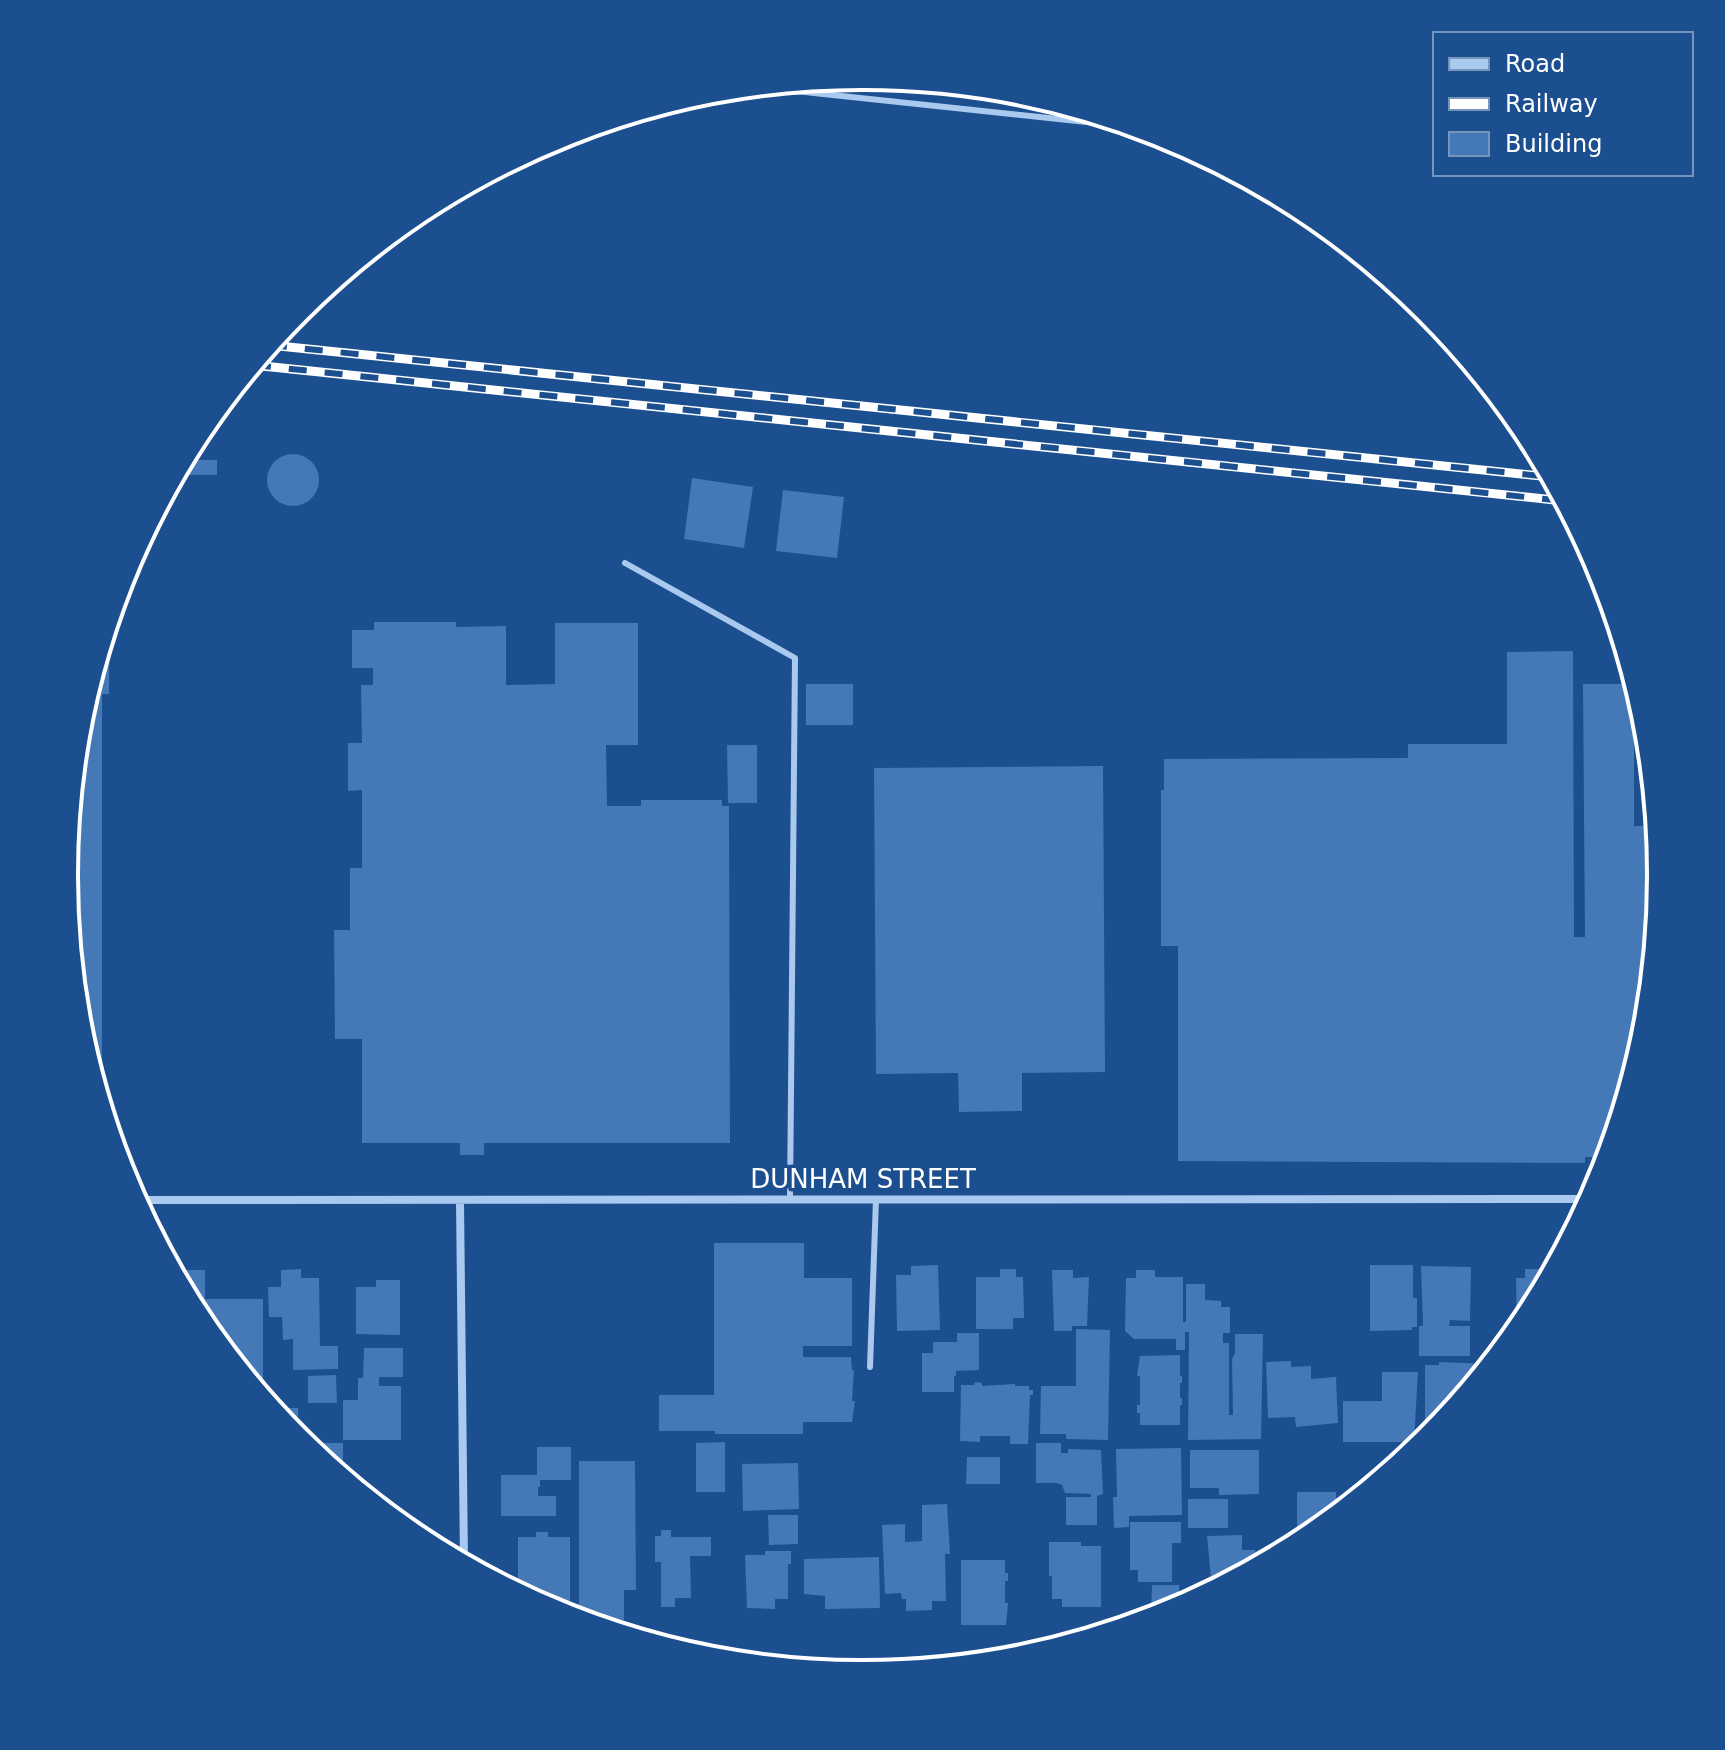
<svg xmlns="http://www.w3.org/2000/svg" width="1725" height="1750" font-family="'DejaVu Sans',sans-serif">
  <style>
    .building { fill: #4478b7 }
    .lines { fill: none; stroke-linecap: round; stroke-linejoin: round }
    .service { stroke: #a9c9ee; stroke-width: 6 }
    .minor { stroke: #a9c9ee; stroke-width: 8 }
    .rail-casing { stroke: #fff; stroke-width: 9 }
    .rail { stroke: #1b4f8f; stroke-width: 6; stroke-dasharray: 18; stroke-linecap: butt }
    .labels { text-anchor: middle; stroke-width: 7; stroke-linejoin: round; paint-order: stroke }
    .street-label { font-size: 26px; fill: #fff; stroke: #1b4f8f }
    .rim { fill: none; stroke: #fff; stroke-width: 4 }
  </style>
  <rect width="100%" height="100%" fill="#1b4f8f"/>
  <path class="building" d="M267 480a26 26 0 1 1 52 0a26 26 0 1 1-52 0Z
    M183,460H217V475H175Z
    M692,478L753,487L744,548L684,539Z
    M783,490L844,497L837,558L776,551Z
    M374,622H456V627L506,626V685L555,684V623H638V745H606L607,806H641V800H722V806H729L730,1143H484V1155H460V1143H362V1039H335L334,930H350V868H362V790L348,791V743H362L361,685H373V668H352V630H374Z
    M100,651L101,663H109V694H102V1107L79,1030L64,875L79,719Z
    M1573,651L1574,937H1585L1583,684H1634V826H1656L1661,875L1657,918H1647L1646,1023H1637V1059L1607,1157H1585V1163L1178,1161V946H1161V790H1164V759L1408,758V744H1507V652Z
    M806,684H853V725H806Z
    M727,745H757V803H728Z
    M1103,766L1105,1072L1022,1073V1111L959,1112L958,1073L876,1074L874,768Z
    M714,1243H804V1278H852V1346H803V1357H851L852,1370H854L852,1401H855L852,1422H803V1434H715V1431H659V1395H714Z
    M938,1265L940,1330L897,1331L896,1275H911V1266Z
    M1370,1265H1413V1298H1417V1327H1412V1330L1370,1331Z
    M1421,1266L1471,1267L1470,1321L1450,1320L1449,1326H1470V1356H1419V1326H1423Z
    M301,1269V1278H319L320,1346H338V1369L293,1370V1339L283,1340L282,1317H269L268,1287H281V1270Z
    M1000,1269H1016V1277H1023L1024,1318H1013V1329H976V1277H1000Z
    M1525,1269H1550V1274L1526,1319L1517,1330L1516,1278H1525Z
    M173,1270H205V1299H263V1398L198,1318Z
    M1052,1270H1073V1278L1089,1277L1087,1326H1072V1331H1054Z
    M1136,1270H1155V1277H1183V1322H1186V1284H1205V1300L1221,1301V1307H1230V1333H1223V1343H1229V1415H1233L1232,1359L1235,1353V1334H1263L1261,1439L1188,1440L1189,1332H1185V1350H1176V1339H1134L1125,1331L1126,1278H1136Z
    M376,1280H400V1335L356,1334V1287H376Z
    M1076,1329L1110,1330L1108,1440L1066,1439V1434H1040L1041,1386H1076Z
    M957,1333H979V1370L956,1371V1376H954V1392H922V1353H933V1342H957Z
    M364,1348H403V1377H379V1386H401V1440H343V1400H358V1378H363Z
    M1180,1355V1376H1182V1383H1180V1398H1182V1405H1180V1425H1140V1413H1137V1405H1140V1376H1137L1140,1356Z
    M1291,1361V1367L1311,1366V1379L1336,1377L1338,1423L1296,1427L1295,1417L1268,1418L1266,1362Z
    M1439,1362L1489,1364L1446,1417H1440L1439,1425H1425V1365H1439Z
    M1382,1372H1418L1414,1442H1343V1401H1382Z
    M336,1375L337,1403H308V1376Z
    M975,1382L982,1383V1386L1015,1384V1386H1029V1390H1033V1395H1030L1028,1444H1010V1436H980V1442L960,1441L961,1385H974Z
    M272,1408H298V1440V1439Z
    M725,1442V1492H696V1443Z
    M303,1443H343V1470H339V1473Z
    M1036,1443H1061V1453H1068V1449L1101,1450L1103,1494L1097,1496V1525H1066V1497H1091V1494L1065,1493L1062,1485L1057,1483H1036Z
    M537,1447H571V1480H540V1487H538V1496H556V1516H501V1475H537Z
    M1181,1448L1182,1515L1129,1516V1527L1114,1528L1113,1497H1117L1116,1449Z
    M1190,1450H1259V1494L1219,1495V1488H1190Z
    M967,1457H1000V1484H966Z
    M579,1461H635L636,1590H624V1620L579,1619Z
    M798,1463L799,1509L743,1511L742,1464Z
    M1297,1492H1336V1514L1311,1535H1297Z
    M1188,1499H1228V1528H1188Z
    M947,1504L950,1554H945L946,1601H932V1610L906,1611V1599H902L901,1593L885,1594L882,1525L905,1524V1542L922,1541V1505Z
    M768,1515H798V1544L769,1545Z
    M1130,1522H1181V1543H1172V1582H1138V1570H1130Z
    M661,1530H671V1537H711V1556H690L691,1598H675V1607H661V1562H655V1536H661Z
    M536,1532H548V1537H570V1604H567V1613H557L518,1592V1537H536Z
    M1242,1535V1550H1255L1256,1566L1212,1589L1207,1536Z
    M1049,1542H1081V1546H1101V1607H1062V1599H1052V1576H1049Z
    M765,1551H791V1564H788V1599H775V1609L747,1608L745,1555H765Z
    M879,1557L880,1608L825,1609V1596L804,1594V1559Z
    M961,1560H1005V1573H1008V1581H1005V1603H1008L1006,1625H961Z
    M1152,1585H1179V1607L1166,1613H1151Z"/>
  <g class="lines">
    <path class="service" d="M757,87L1133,127
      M625,563L795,658L790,1199
      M870,1367L876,1199"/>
    <path class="minor" d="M135,1200L1591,1199
      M460,1201L464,1563"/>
    <g class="rail-casing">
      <path id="rail" d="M269,345L1551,477
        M253,365L1564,501"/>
    </g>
    <use href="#rail" class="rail"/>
  </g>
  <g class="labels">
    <g class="street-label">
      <text x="863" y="1188">DUNHAM STREET</text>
    </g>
  </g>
  <path d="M0 0H1725V1750H0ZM862 90H863A784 784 0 0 1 1647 874V876A784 784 0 0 1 863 1660H862A784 784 0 0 1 78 876V874A784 784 0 0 1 862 90Z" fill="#1b4f8f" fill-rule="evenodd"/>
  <path class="rim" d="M862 90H863A784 784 0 0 1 1647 874V876A784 784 0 0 1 863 1660H862A784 784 0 0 1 78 876V874A784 784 0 0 1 862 90Z"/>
  <rect x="1433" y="32" width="260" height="144" fill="#1b4f8f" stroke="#7695bc" stroke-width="2"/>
  <rect x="1449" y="58" width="40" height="12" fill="#a9c9ee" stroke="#7695bc" stroke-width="2"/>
  <text x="1505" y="72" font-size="24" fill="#ffffff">Road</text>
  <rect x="1449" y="98" width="40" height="12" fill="#ffffff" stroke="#7695bc" stroke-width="2"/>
  <text x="1505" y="112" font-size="24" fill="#ffffff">Railway</text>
  <rect x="1449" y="132" width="40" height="24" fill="#4478b7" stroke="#7695bc" stroke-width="2"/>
  <text x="1505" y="152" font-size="24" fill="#ffffff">Building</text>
</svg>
